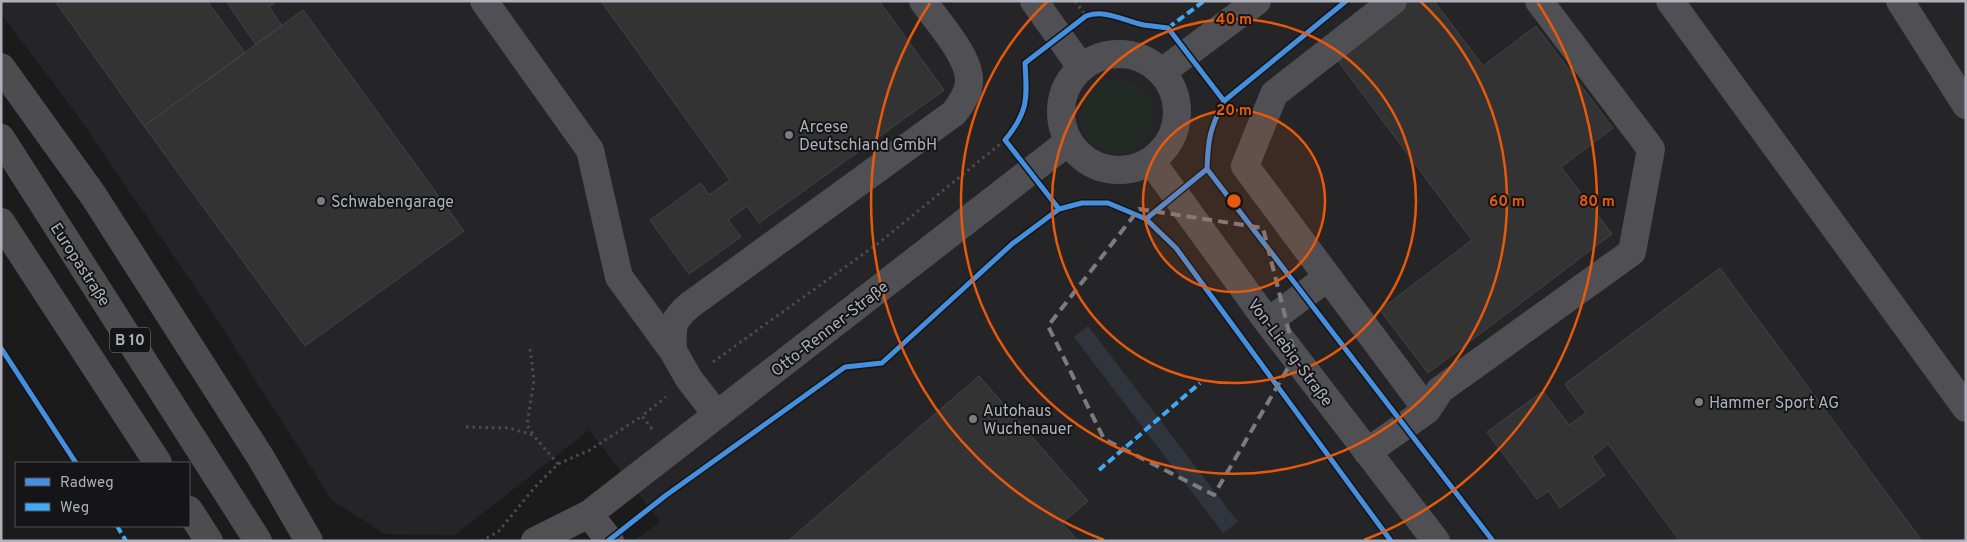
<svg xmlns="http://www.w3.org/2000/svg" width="1967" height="542" font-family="Overpass,sans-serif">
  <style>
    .built { fill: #252527 }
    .green { fill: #232a25 }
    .water { fill: #2f343d }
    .building { fill: #333334; stroke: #444447 }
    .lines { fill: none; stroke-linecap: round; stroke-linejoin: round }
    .path { stroke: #4b4c4f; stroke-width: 3; stroke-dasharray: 2.5 4; stroke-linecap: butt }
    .minor { stroke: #505054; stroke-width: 28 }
    .highway { stroke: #4d4d50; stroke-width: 28 }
    .quiet { stroke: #3fa9f5; stroke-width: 4; stroke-dasharray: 8 4; stroke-linecap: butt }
    .cycleway-casing { stroke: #151517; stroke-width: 8 }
    .cycleway { stroke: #468fdf; stroke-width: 5 }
    .marked { fill: none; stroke: #7b7c83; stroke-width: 4; stroke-dasharray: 10 6; stroke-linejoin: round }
    .ring { fill: none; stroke: #e8590c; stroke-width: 2.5 }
    .poi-dot { fill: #7b7c83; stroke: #151517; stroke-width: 2 }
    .labels { text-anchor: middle; stroke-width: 4; stroke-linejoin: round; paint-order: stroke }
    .shield { fill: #151517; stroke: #80828a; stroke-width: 1 }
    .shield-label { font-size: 15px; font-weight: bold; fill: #aeb0bb }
    .poi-label { font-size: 16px; fill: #aeb0bb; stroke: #151517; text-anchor: start }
    .street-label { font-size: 16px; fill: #aeb0bb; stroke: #151517 }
    .centre { fill: #e8590c; stroke: #151517; stroke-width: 2.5 }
    .ring-label { font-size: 15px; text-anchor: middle; font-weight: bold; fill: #e8590c; stroke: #151517; stroke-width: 4; stroke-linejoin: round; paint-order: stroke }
  </style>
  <rect width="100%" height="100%" fill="#1b1b1b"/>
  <path class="built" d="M1,1H1966V541H633L660,522L589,430L455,535L385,534L332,500L214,315L73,109L1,14Z"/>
  <path class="green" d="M1080 117a37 37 0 1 1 74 0a37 37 0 1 1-74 0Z"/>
  <path class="water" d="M1088,326L1238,522L1223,533L1074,337Z"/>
  <path class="building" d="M55,1H207L245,53L144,126Z
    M226,1H277L269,7L282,26L256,45Z
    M601,1H879L944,90L759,223L747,206L728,220L741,237L689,274L650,220L701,183L709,195L730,180Z
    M1401,1H1434L1483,66L1536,26L1613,128L1561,167L1612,234L1428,373L1380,310L1472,240L1332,53Z
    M303,10L464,231L305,346L144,126Z
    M1720,268L1922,541H1680L1608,444L1592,457L1605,475L1560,508L1548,491L1537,499L1495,443L1487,432L1543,391L1569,425L1586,413L1565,384Z
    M979,376L1088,501L1062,523L1078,541H788Z"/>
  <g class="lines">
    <path class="path" d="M1075,1L1086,16
      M530,349L534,380L527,425L533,434
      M713,362L880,242L1005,140
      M466,427L509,428L533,435L558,464
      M652,429L642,416L666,397
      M481,541L498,532L535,487L558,464L590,450L642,416"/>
    <path class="minor" d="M484,1L590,150L619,277L673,351L689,379L717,415
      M1034,1L1081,67
      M1393,1L1274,94L1245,166L1427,410
      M1670,1L1966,408
      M1900,1L1966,105
      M1061 112a58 58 0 1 1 116 0a58 58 0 1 1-116 0Z
      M1162,72L1257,1
      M1151,161L1268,322L1436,541
      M1268,322L1328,277
      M673,351C672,327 671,321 690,305L954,113C961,104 968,94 969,82C971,58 937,21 923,1
      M1367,452L1427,410L1440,390L1632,252L1651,149L1539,1
      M589,514L610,541
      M535,541L589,514L1068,142"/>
    <path class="highway" d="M1,67L93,195L261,458L309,541
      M1,138L258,541
      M1,222L158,463
      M189,510L209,541"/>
    <path class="quiet" d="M1168,28L1204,1
      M1099,470L1200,383
      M117,526L126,541"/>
    <g class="cycleway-casing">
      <path id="cycleway" d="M1224,101L1346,1
        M1207,169L1493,541
        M1059,209L1005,140C1029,111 1027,98 1025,63L1086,16C1106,9 1124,21 1144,25C1152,26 1160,27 1168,28L1224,101C1210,129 1208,138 1207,169L1146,219
        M1,348L76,463
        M608,541L665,496L845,367L882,363L1012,244L1059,209L1082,203H1108L1146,219L1176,248L1391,541"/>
    </g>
    <use href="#cycleway" class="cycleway"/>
  </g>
  <path class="marked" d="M1139,209L1263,228L1295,356L1214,495L1104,439L1048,326Z"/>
  <circle cx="1234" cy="201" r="91" fill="#e8590c" fill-opacity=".12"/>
  <g class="ring">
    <circle cx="1234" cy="201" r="91"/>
    <circle cx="1234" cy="201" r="182"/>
    <path d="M1420 1A273 273 0 1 1 1048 1"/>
    <path d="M1104 540A363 363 0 0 1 930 3M1538 3A363 363 0 0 1 1364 540"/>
  </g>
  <g class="poi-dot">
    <circle cx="789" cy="135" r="5"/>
    <circle cx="321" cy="201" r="5"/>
    <circle cx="1699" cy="402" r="5"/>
    <circle cx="973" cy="419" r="5"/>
  </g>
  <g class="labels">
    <rect class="shield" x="110" y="327.5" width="40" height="25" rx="4"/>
    <g class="shield-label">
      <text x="130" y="345">B 10</text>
    </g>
    <g class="poi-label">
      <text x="799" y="132">Arcese<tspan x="799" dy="18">Deutschland GmbH</tspan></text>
      <text x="331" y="207">Schwabengarage</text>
      <text x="1709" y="408">Hammer Sport AG</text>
      <text x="983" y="416">Autohaus<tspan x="983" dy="18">Wuchenauer</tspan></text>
    </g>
    <g class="street-label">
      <text transform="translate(81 264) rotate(57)" y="6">Europastraße</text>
      <text transform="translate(829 328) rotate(-38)" y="6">Otto-Renner-Straße</text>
      <text transform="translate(1291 352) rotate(53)" y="6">Von-Liebig-Straße</text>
    </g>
  </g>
  <circle cx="1234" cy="201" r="8" class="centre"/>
  <g class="ring-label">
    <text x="1234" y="24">40 m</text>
    <text x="1234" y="115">20 m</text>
    <text x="1507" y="206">60 m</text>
    <text x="1597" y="206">80 m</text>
  </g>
  <rect width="1967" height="542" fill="none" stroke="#aeb0bb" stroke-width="5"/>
  <rect x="15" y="462" width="175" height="65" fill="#151517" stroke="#525359"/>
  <rect x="25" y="478" width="25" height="8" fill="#468fdf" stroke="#525359"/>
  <text x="60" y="487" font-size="15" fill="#aeb0bb">Radweg</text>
  <rect x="25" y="503" width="25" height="8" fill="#3fa9f5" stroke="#525359"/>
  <text x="60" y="512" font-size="15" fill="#aeb0bb">Weg</text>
</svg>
